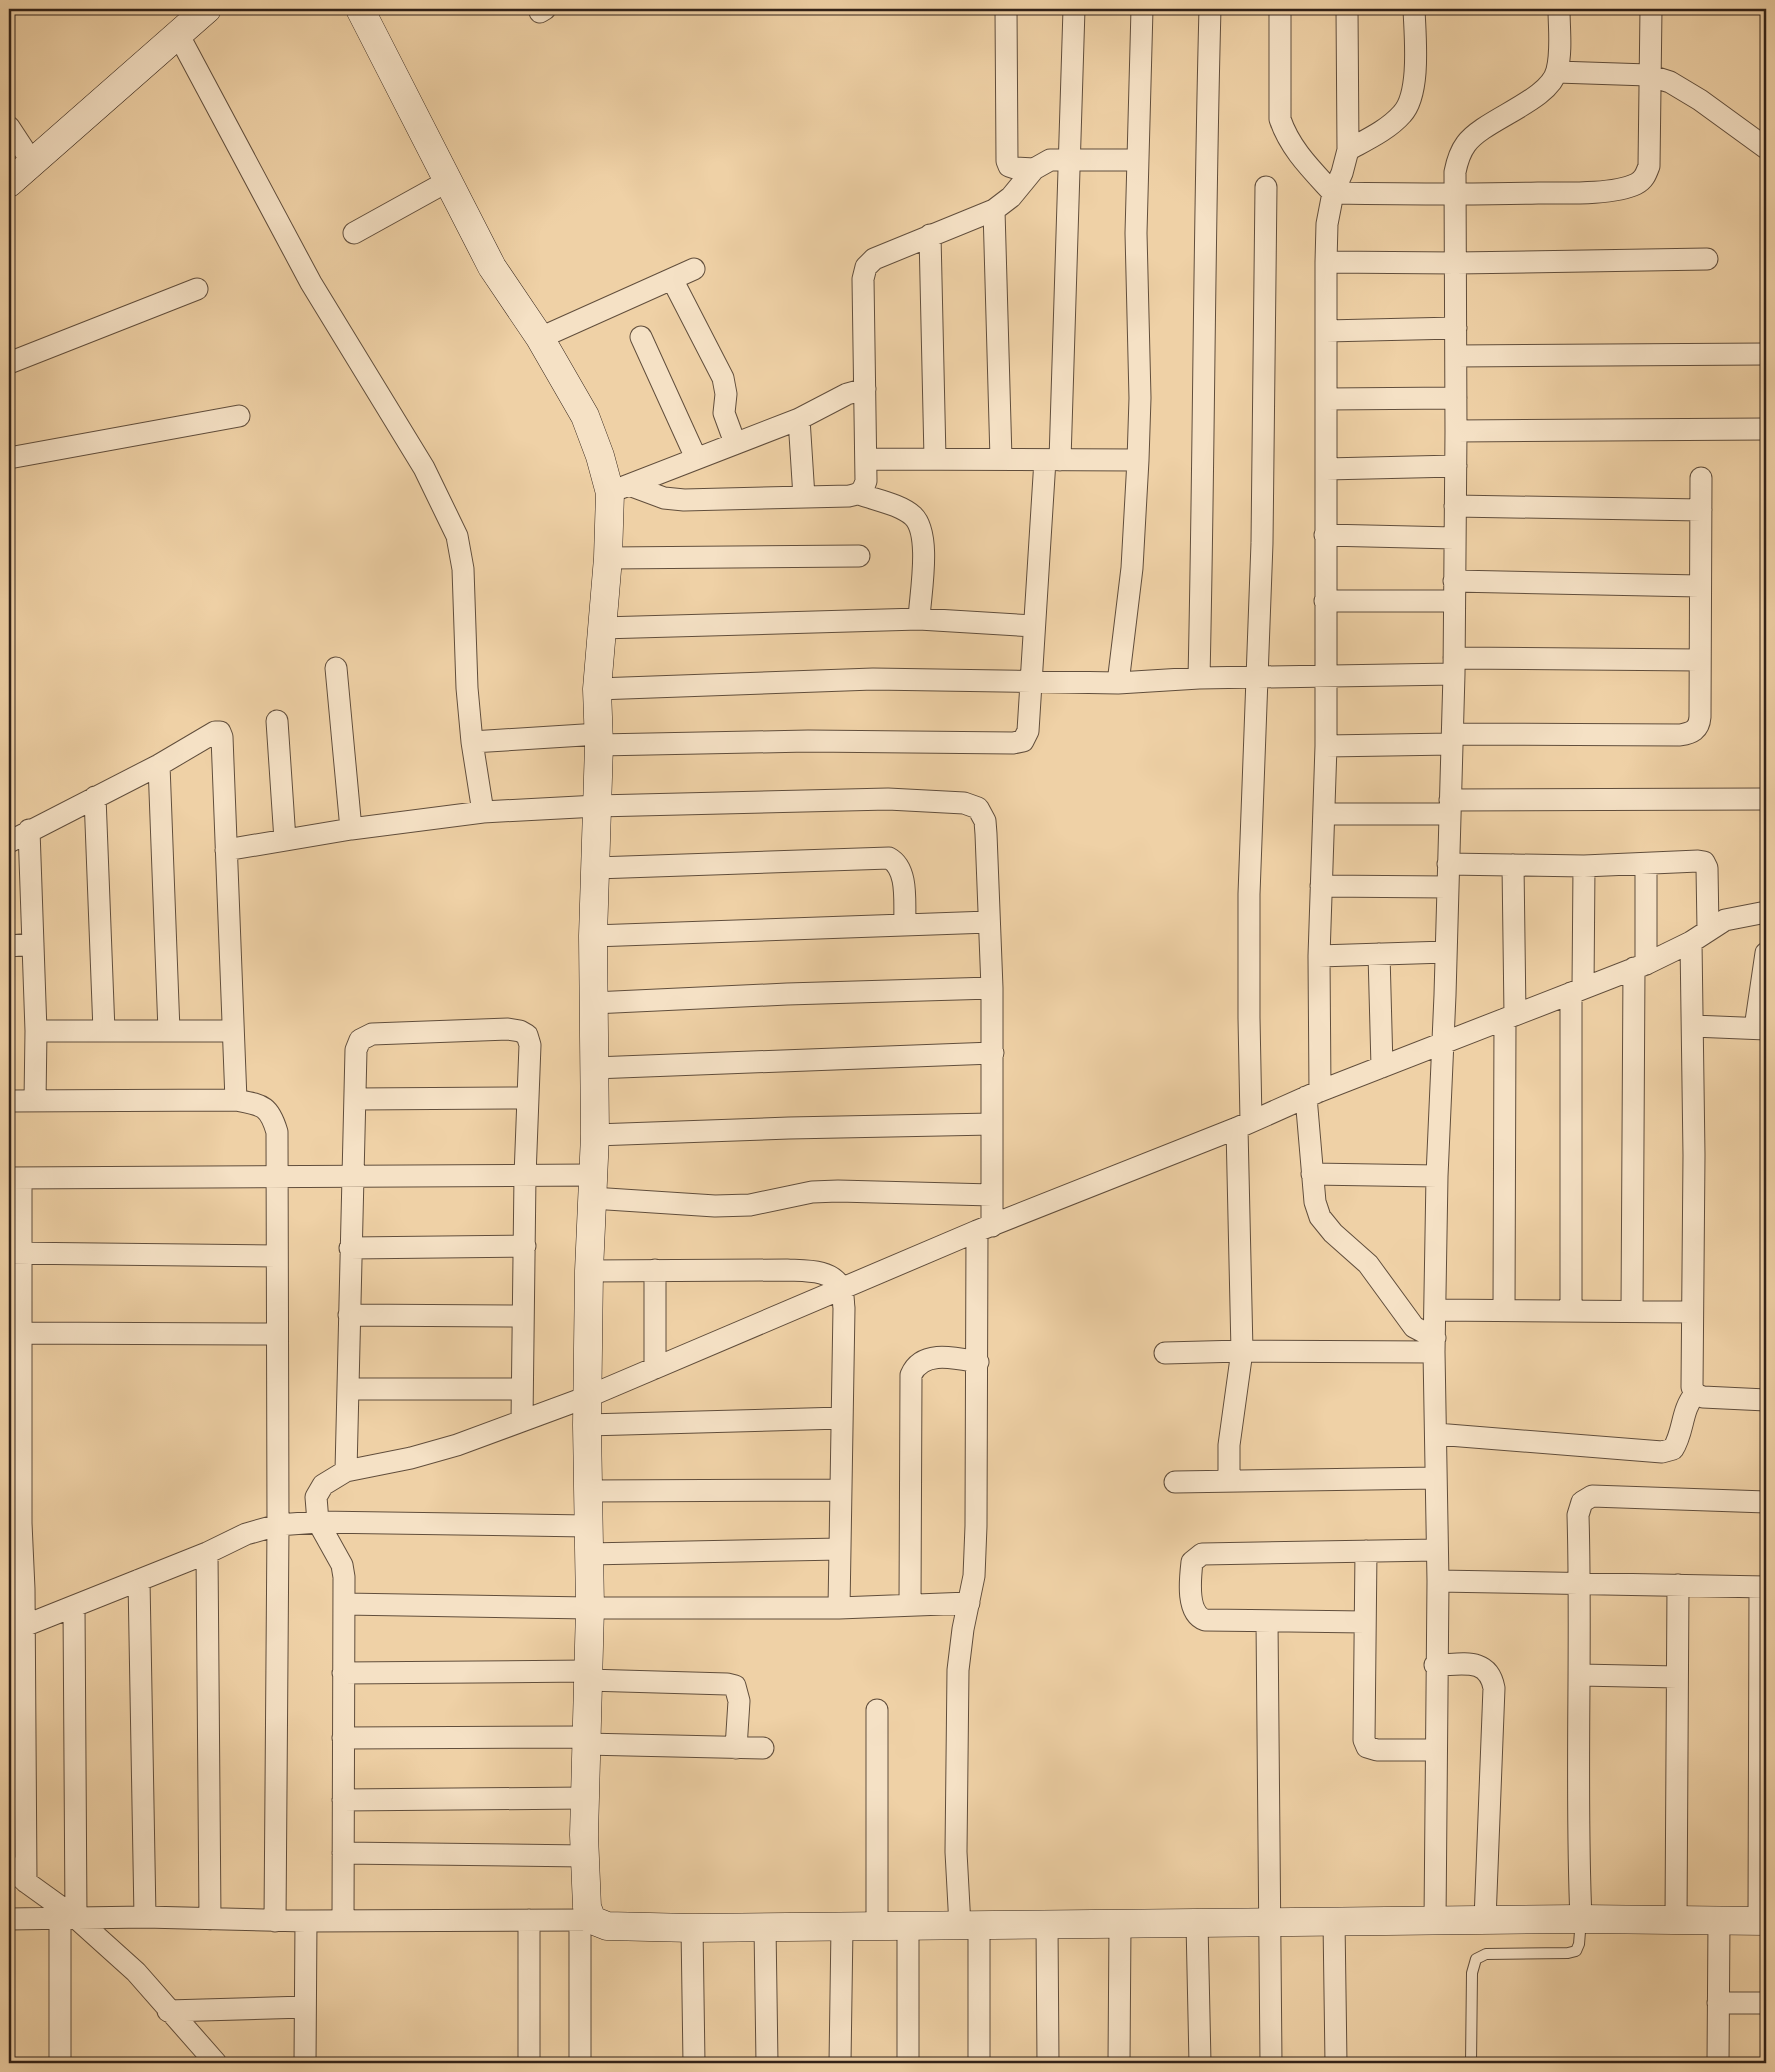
<svg xmlns="http://www.w3.org/2000/svg" width="1775" height="2072" font-family="Vollkorn,serif">
  <style>
    .lines { fill: none; stroke-linecap: round; stroke-linejoin: round }
    .lane-casing { stroke: #614e3c; stroke-width: 12 }
    .street-casing { stroke: #614e3c; stroke-width: 23 }
    .secondary-casing { stroke: #322218; stroke-width: 29 }
    .lane { stroke: #f5e1c5; stroke-width: 10 }
    .street { stroke: #f5e1c5; stroke-width: 21 }
    .secondary { stroke: #f5e1c5; stroke-width: 28 }
  </style>
  <rect width="100%" height="100%" fill="#efd1a6"/>
  <filter id="stains"><feTurbulence type="fractalNoise" baseFrequency=".004" numOctaves="4"/><feColorMatrix values="0 0 0 0 .2 0 0 0 0 .09 0 0 0 0 .02 0 0 0 .5 -.17"/></filter>
  <radialGradient id="worn" r=".72"><stop offset=".6" stop-color="#630" stop-opacity="0"/><stop offset="1" stop-color="#630" stop-opacity=".3"/></radialGradient>
  <g class="lines">
    <g class="lane-casing">
      <path id="lane" d="M1471,2063L1472,1973L1476,1959L1486,1954L1568,1953L1576,1951L1579,1944L1581,1919"/>
    </g>
    <g class="street-casing">
      <path id="street" d="M1006,9L1007,161L1009,166L1015,168L1034,169
        M1280,9V119C1290,149 1312,170 1333,193C1401,194 1469,195 1538,193C1564,193 1613,195 1636,184C1644,180 1646,174 1649,166L1651,9
        M540,12L545,9
        M178,34L311,283L424,468L457,536L463,569L467,688L472,742L483,812
        M1557,72L1648,75L1670,82L1700,100L1766,148
        M9,127L32,162
        M1348,150C1366,140 1388,130 1402,114C1421,94 1415,36 1414,9
        M994,210L1001,459
        M354,233L448,181
        M930,235L935,458
        M1326,262L1456,263L1707,259
        M672,279L723,378L726,394L724,413L735,443
        M1326,331L1456,328
        M641,337L696,458
        M540,338L694,269
        M1456,356L1766,354
        M9,363L197,289
        M1326,399L1456,398
        M799,419L804,497
        M1456,431L1766,429
        M9,458L239,416
        M866,459L1138,460
        M1060,460L1074,9
        M1326,469L1456,466
        M629,485L664,498L684,500L849,496C860,494 863,491 866,481L863,279L866,267L874,259L994,210L1011,197L1034,169L1050,160H1137
        M621,488L799,419L847,394L865,389
        M859,494C875,500 900,504 913,516C932,534 920,595 919,619
        M1455,506L1701,510
        M1325,535L1454,538
        M608,558L859,556
        M1454,581L1699,586
        M1325,601H1454
        M601,628L919,619L1034,626
        M1454,658L1699,660
        M336,668L351,829
        M1199,678C1204,455 1204,232 1210,9
        M1118,683L1132,568L1138,460L1140,398L1136,233L1142,9
        M597,689L873,679L1118,683L1199,678L1454,674
        M277,721L285,840
        M1453,734L1680,735C1692,733 1699,730 1700,717L1701,478
        M472,742L599,734
        M599,745L808,741L1013,743L1023,741L1028,731L1045,460
        M1326,746L1452,744
        M159,765L169,1031
        M95,797L104,1031
        M1450,800L1766,799
        M1324,814H1449
        M29,830L36,1031L35,1101
        M9,842L159,765L215,732H220L222,737L236,1100
        M226,850L351,829L483,812L597,806L888,799L964,803L978,808L985,821L986,834L992,988V1226
        M1448,864L1584,866L1698,861L1704,862L1707,868L1708,929
        M1646,864V964
        M1513,865L1515,1015
        M596,868L889,858C909,869 904,903 905,924
        M1321,886L1448,887
        M593,936L989,922
        M1691,942L1694,1155L1692,1387L1695,1394L1703,1397L1766,1400
        M9,946L33,944
        M1379,954L1382,1067
        M1319,956L1446,952
        M1583,988L1584,866
        M593,1003L787,994L992,988
        M1693,1026L1766,1029
        M1755,1028L1766,953
        M36,1031H233
        M594,1068L993,1053
        M1320,1091L1319,956L1326,746V262L1327,224L1333,193L1342,173L1348,150L1347,9
        M1306,1097L1315,1202L1320,1217L1333,1233L1368,1264L1414,1327L1435,1338
        M356,1099L528,1098
        M9,1101L236,1100C262,1105 269,1105 277,1132L278,1525L275,1921
        M1251,1121L1249,1018V894L1262,543L1266,187
        M595,1135L789,1128L992,1124
        M1312,1174L1437,1176
        M9,1178L592,1175
        M21,1178V1523L24,1589L26,1882
        M592,1198L715,1206L750,1205L812,1192L838,1191L992,1195
        M350,1248L525,1246
        M9,1253L276,1256
        M589,1271L787,1270C805,1271 832,1269 841,1288C844,1294 843,1302 844,1308L839,1608
        M1436,1310L1692,1312
        M1504,1310L1505,1019
        M1571,1310V993
        M1632,1311L1634,968
        M349,1315L523,1316
        M20,1333L277,1334
        M1165,1353L1242,1351L1434,1352
        M655,1368V1270
        M348,1389H522
        M587,1425L842,1418
        M1436,1434L1662,1452L1673,1449C1684,1432 1681,1410 1695,1394
        M346,1471L356,1050L360,1040L372,1034L508,1029L520,1031L527,1035L530,1045L525,1176L522,1420
        M1229,1481V1445L1242,1351L1237,1128
        M1175,1482L1436,1478
        M587,1491L841,1490
        M1366,1551L1364,1740L1367,1747L1377,1750H1435
        M207,1553L210,1919
        M588,1554L840,1549
        M139,1580L145,1917
        M1438,1581L1766,1587
        M344,1604L590,1608H839L969,1603
        M910,1605L911,1375C922,1349 956,1358 978,1362
        M74,1607L76,1918
        M1267,1621L1271,2063
        M1365,1622L1205,1620C1186,1613 1190,1580 1192,1562L1202,1554L1437,1550
        M9,1632L207,1553L246,1534L278,1525L318,1522L587,1526
        M1435,1665C1461,1665 1488,1656 1494,1688L1485,1920
        M343,1673L587,1671
        M1580,1675L1677,1677
        M587,1680L727,1684L735,1686L739,1701L736,1748
        M877,1710V1927
        M343,1738L585,1737
        M585,1744L763,1748
        M343,1800L585,1798
        M343,1853L585,1856
        M9,1866L26,1882L76,1918L136,1972L216,2063
        M60,1918V2063
        M9,1919L145,1917L306,1921L592,1920
        M1581,1919C1575,1784 1582,1650 1578,1515L1582,1502L1592,1496L1766,1502
        M529,1920V2063
        M343,1921L344,1577L342,1565L318,1522L316,1497L323,1485L346,1471L411,1458L457,1445L587,1397L977,1231L1237,1128L1320,1091L1646,964L1691,942L1725,920L1766,912
        M1334,1921L1336,2063
        M1435,1921L1438,1581L1434,1352L1437,1176L1445,995L1454,674L1456,431L1455,172C1457,162 1460,152 1466,144C1484,119 1550,101 1557,70C1562,51 1559,28 1559,9
        M1676,1921L1678,1585
        M1759,1921L1760,1587
        M1197,1923L1200,2063
        M1047,1925L1048,2063
        M960,1926L956,1852L958,1670L963,1629L974,1576L976,1526L977,1231
        M979,1926V2063
        M765,1927L767,2063
        M908,1927V2063
        M692,1928L694,2063
        M1718,2003H1766
        M168,2011L305,2007
        M305,2063L306,1921
        M580,2063V1920
        M840,2063L842,1927
        M1119,2063L1120,1924
        M1718,2063L1719,1921"/>
    </g>
    <g class="secondary-casing">
      <path id="secondary" d="M360,9L492,267L540,338L585,416L600,456L610,493L608,558L597,689L599,745L593,936L595,1135L589,1271L587,1425L590,1608L584,1835L587,1907L592,1920L607,1926L692,1928L1581,1919L1766,1921
        M9,183L207,9"/>
    </g>
    <use href="#lane" class="lane"/>
    <use href="#street" class="street"/>
    <use href="#secondary" class="secondary"/>
  </g>
  <rect width="1775" height="2072" fill="none" stroke="#efd1a6" stroke-width="30"/>
  <rect x="10" y="10" width="1755" height="2052" fill="none" stroke="#322218" stroke-width="2.5"/>
  <rect x="15" y="15" width="1745" height="2042" fill="none" stroke="#322218"/>
  <rect width="100%" height="100%" filter="url(#stains)"/>
  <rect width="100%" height="100%" fill="url(#worn)"/>
</svg>
